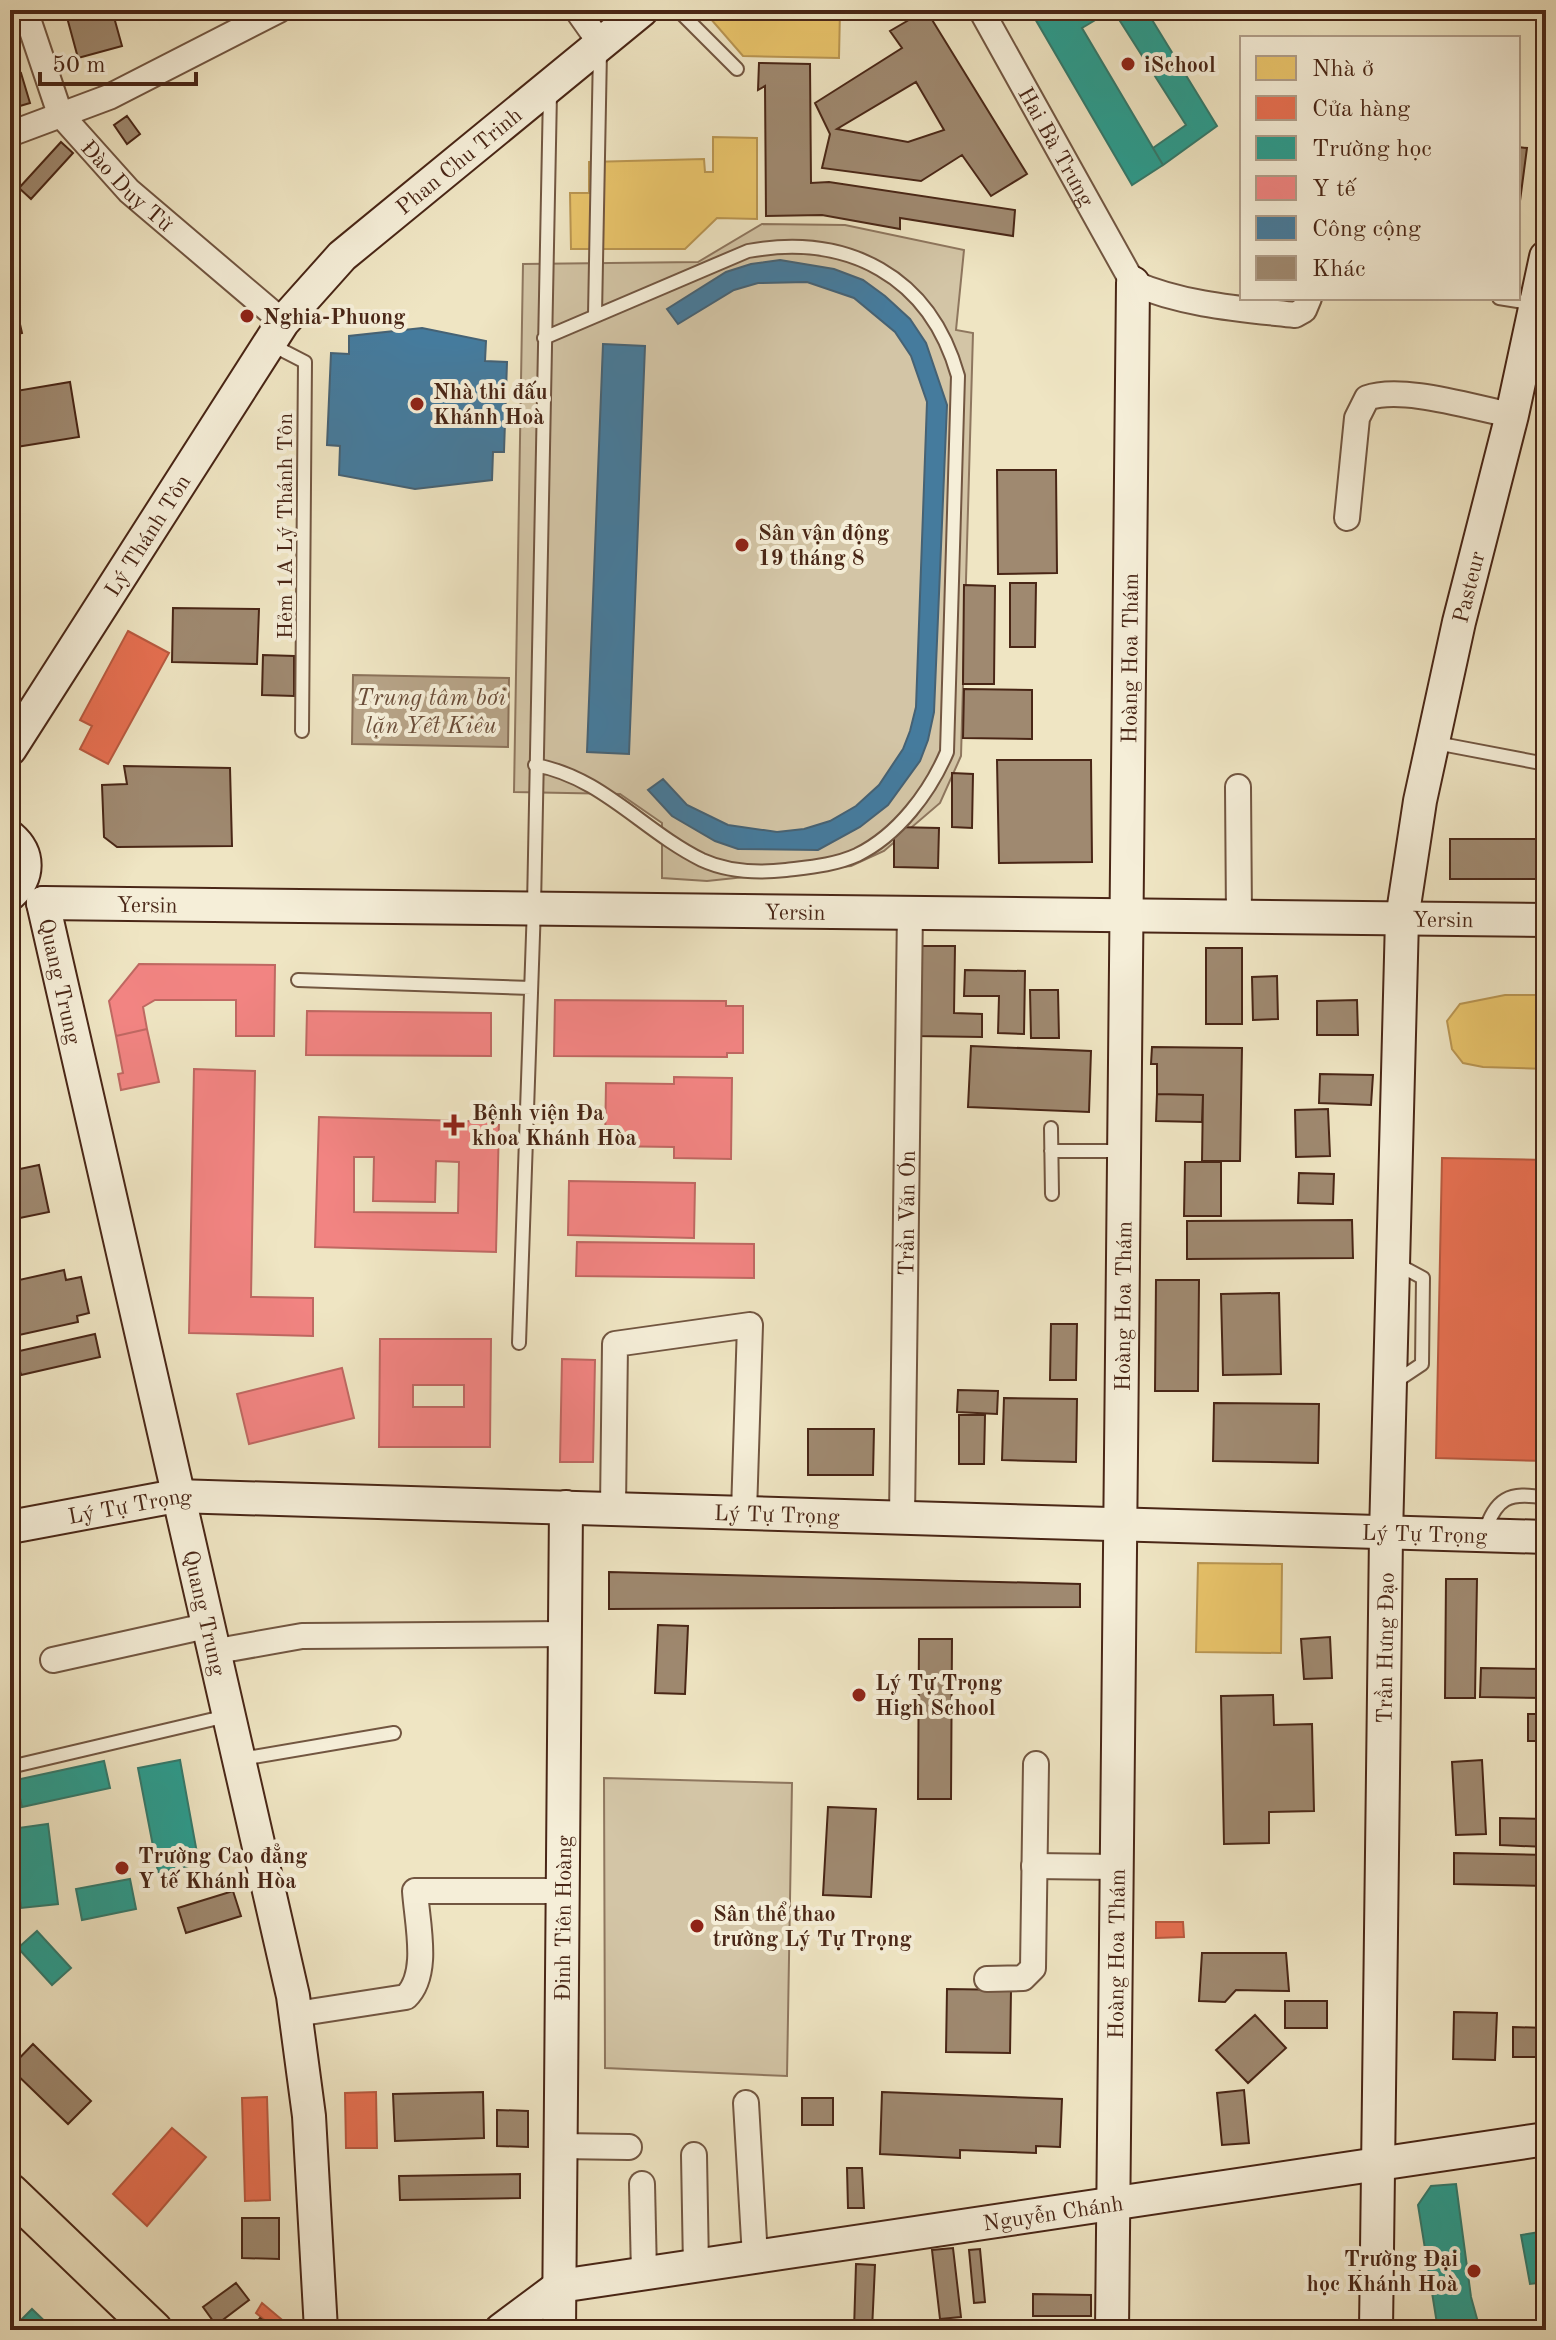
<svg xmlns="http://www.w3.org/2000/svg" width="1556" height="2340" font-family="'Old Standard TT',serif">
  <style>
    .green { fill: #d3c5a6; stroke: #8e765e; stroke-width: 2 }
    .water { fill: #b7a488; stroke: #8b725a; stroke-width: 2 }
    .homes { fill: #e9c46a; stroke: #b99551; stroke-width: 2 }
    .shops { fill: #e76f51; stroke: #b8593f; stroke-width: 2 }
    .schools { fill: #2a9d8f; stroke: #33796b; stroke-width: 2 }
    .health { fill: #f28482; stroke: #bf6862; stroke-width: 2; fill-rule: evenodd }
    .public { fill: #457b9d; stroke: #466274; stroke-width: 2 }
    .building { fill: #9f8970; stroke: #492616; stroke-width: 2; fill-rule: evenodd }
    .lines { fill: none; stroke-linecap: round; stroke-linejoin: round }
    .lane-casing { stroke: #725641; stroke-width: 16 }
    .street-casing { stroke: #725641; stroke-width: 28 }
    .secondary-casing { stroke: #492616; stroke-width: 36 }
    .primary-casing { stroke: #492616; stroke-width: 40 }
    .lane { stroke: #f5eed8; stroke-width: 12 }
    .street { stroke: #f5eed8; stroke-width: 24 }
    .secondary { stroke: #f5eed8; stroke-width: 32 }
    .primary { stroke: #efe5c3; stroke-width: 36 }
    .poi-dot { fill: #8f2418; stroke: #f5eed8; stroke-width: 3 }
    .labels { text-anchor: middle; stroke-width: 8; stroke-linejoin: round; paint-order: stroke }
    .poi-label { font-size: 22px; font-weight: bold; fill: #492616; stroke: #f5eed8; text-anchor: start }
    .street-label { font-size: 22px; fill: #492616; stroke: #f5eed8 }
    .water-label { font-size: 24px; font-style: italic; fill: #6a4c38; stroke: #f5eed8 }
  </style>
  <rect width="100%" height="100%" fill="#efe5c3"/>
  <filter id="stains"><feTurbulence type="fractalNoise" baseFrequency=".0025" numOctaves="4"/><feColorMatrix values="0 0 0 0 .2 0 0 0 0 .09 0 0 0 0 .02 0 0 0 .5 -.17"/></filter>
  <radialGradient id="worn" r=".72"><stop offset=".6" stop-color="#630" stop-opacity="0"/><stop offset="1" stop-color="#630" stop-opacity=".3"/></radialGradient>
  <path class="green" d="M762,224L845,225L964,250L956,330L973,333L961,756L940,803L884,851L851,866L707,881L662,878V823L620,794L514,792L523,264L698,262Z
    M604,1778L792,1783L787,2076L605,2068Z"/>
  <path class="water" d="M353,675L509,678L508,747L352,744Z"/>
  <path class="homes" d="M703,10H840L839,58L743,56Z
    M713,137L757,138V219L717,218L685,249H571L570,193H589V162L704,159L705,172H713Z
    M1505,995H1546V1069L1483,1067L1463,1063L1452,1049L1447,1021L1460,1004Z
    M1198,1563L1282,1564L1281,1653L1196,1652Z"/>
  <path class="shops" d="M128,631L169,653L108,764L80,749L92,726L80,720Z
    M1442,1158L1546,1160V1461L1436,1458Z
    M1156,1922H1183L1184,1937L1156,1938Z
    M376,2092L377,2148H346L345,2093Z
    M267,2097L270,2200L245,2201L242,2098Z
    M172,2128L206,2157L147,2226L113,2194Z
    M262,2303L287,2324L288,2330H277L256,2313Z"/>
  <path class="schools" d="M1046,10H1112L1082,28L1163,165L1132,185L1034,17Z
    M1113,10H1146L1217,126L1163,165L1153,148L1186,125Z
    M180,1760L199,1864L158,1872L138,1768Z
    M104,1761L110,1788L22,1807L16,1780Z
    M48,1824L58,1904L21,1908L11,1829Z
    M130,1879L136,1909L82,1920L76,1889Z
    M37,1931L71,1968L52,1985L18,1948Z
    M1456,2184L1471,2297L1479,2326L1546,2319V2330H1438L1418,2205L1431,2186Z
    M1546,2231V2282L1530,2284L1521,2235Z
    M32,2309L54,2330H11Z"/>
  <path class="health" d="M139,964L275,965L274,1036H236V1000H155L143,1007L147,1029L116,1036L109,1001Z
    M555,1000L726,1001V1006H743V1053H727V1057L554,1056Z
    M307,1011L491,1013V1056L306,1055Z
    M147,1029L159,1082L121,1090L118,1074L123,1073L116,1036Z
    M194,1069L255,1071L251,1297L313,1298V1336L189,1333Z
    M674,1077L732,1078L731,1159L674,1158V1147L605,1146L606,1083L674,1084Z
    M319,1117L499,1122L496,1252L315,1247ZM354,1157H374L373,1201L435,1202L436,1161L459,1162L458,1213L354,1212Z
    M569,1181L695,1183L694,1238L568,1235Z
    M577,1242L754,1244V1278L576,1276Z
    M380,1339H491L490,1447H379ZM413,1385H464V1407H413Z
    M562,1359L595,1360L593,1462H560Z
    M342,1368L354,1418L249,1444L237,1394Z"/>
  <path class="public" d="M780,260L834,269L863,280L885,296L910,319L926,343L947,405L934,712L928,740L920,761L888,805L860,827L818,850L738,849L715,841L672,816L648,790L663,779L687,805L728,825L777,832L804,829L830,821L856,806L879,785L903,749L910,731L916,707L927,402L911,356L895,332L854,298L807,282L758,283L734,290L678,324L667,309L726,272L751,264Z
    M422,328L486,341L485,361L507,362L504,452H493L492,480L415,489L339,475L340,446L327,445L331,353L349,354V336Z
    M603,344L645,346L629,754L587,752Z"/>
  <path class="building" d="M65,10H112L122,46L78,58Z
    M926,10L1027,174L991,196L962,155L921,181L822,168L830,134L815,103L902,48L890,31ZM916,82L944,130L908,142L837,129Z
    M759,63L810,64L811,183L829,182L1015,210L1013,236L900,218V229L822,215L766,216L765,86L758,90Z
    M21,73L30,103L10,109V76Z
    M127,116L140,134L127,144L114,125Z
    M61,142L73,153L31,199L19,188Z
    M1518,147L1527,148L1520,201L1518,200Z
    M15,302L22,333L10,336V303Z
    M70,382L79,437L10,448V392Z
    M997,470H1056L1057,573L998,574Z
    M1010,583H1036L1035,647H1010Z
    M964,585L995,586L994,684H963Z
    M173,608L259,609L257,664L172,662Z
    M263,655L294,656V696L262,695Z
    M964,689L1032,690V739L963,738Z
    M997,760H1091L1092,862L999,863Z
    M124,766L230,768L232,846L117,847L104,837L102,785L127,784Z
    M952,773L973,774L972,828L952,827Z
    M894,827L939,828L938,868L894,867Z
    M1450,839H1546V879H1450Z
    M916,946H955L954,1013L982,1014V1037L914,1036Z
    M1206,948H1242V1024H1206Z
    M965,970L1025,971L1024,1034L998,1033L999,996H964Z
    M1277,976L1278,1019L1253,1020L1252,977Z
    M1030,990H1058L1059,1038H1031Z
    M1357,1000L1358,1035H1317V1001Z
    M971,1046L1091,1051L1089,1112L968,1107Z
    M1152,1047L1242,1048L1240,1161H1202L1203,1095L1157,1094V1064H1151Z
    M1320,1074L1373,1075L1371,1105L1319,1103Z
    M1157,1094L1203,1095L1202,1122L1156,1121Z
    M1328,1109L1330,1156L1296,1157L1295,1110Z
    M1185,1162H1221V1216H1184Z
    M39,1165L49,1212L10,1220V1171Z
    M1299,1173L1334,1174L1333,1204L1298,1203Z
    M1352,1220L1353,1258L1187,1259V1221Z
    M64,1270L66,1280L81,1277L89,1313L77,1316L78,1322L10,1337V1282Z
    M1156,1280H1199L1198,1391H1155Z
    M1279,1293L1281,1374L1223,1375L1221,1294Z
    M1051,1324H1077L1076,1380H1050Z
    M95,1334L100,1357L21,1375L15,1352Z
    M958,1390L998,1391L997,1414L957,1412Z
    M1004,1398L1077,1399L1076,1462L1002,1460Z
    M1214,1403L1319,1404L1318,1463L1213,1461Z
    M959,1415H985L984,1464H959Z
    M808,1429H874L873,1475H808Z
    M609,1572L1080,1584V1607L609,1609Z
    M1446,1579H1477L1475,1698H1445Z
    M658,1625L688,1626L685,1694L655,1693Z
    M1330,1637L1332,1678L1304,1679L1301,1639Z
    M919,1639H952L951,1799H918Z
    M1481,1668L1546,1669V1698L1480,1697Z
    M1273,1695L1274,1725L1312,1724L1314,1811L1269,1812V1843L1224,1844L1221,1696Z
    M1528,1714H1546V1741H1528Z
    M1482,1760L1486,1834L1456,1835L1452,1762Z
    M828,1807L876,1809L871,1897L823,1895Z
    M1500,1818L1546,1819V1847L1500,1845Z
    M1454,1853L1546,1855V1886L1454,1884Z
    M233,1891L241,1916L186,1933L178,1908Z
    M1202,1953H1286L1289,1991L1236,1990L1225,2002L1199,2001Z
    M947,1989L1011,1990L1010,2053L946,2052Z
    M1285,2001H1327V2028H1285Z
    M1454,2012L1497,2013L1495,2060L1453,2059Z
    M1255,2015L1286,2048L1248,2083L1216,2050Z
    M1513,2027L1546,2028V2057H1513Z
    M33,2044L91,2101L68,2124L10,2068Z
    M1244,2090L1249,2143L1222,2145L1217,2093Z
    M483,2092L484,2138L395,2141L393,2094Z
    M882,2092L1062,2099L1060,2147L1036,2146V2153L960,2150V2158L880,2154Z
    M802,2098H833V2125H802Z
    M497,2110L528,2111V2147L497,2146Z
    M847,2168H862L864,2208H848Z
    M520,2174V2198L400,2200L399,2176Z
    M242,2218H279V2259L242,2258Z
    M953,2248L961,2317L940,2319L932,2250Z
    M980,2249L985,2302L974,2303L969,2250Z
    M856,2264L875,2265L872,2330H854Z
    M236,2283L249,2300L216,2325L203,2307Z
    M1033,2294L1091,2295V2316H1033Z
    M260,2318L272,2327L270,2330H250Z
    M1154,2322L1197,2323L1196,2330H1154Z
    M1208,2322L1293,2325V2330H1208Z
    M696,2325L834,2328L696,2330Z
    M348,2327H387V2330H348Z"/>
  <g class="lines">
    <g class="lane-casing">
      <path id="lane" d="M678,10L737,69
        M1499,298L1535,304
        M595,315L600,51
        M272,345L305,362L302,731
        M1436,743L1546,764
        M535,765C602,777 643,831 702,860C728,872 758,873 786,870C810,867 835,865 857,855C898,835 930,792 947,752L958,376C930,276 848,233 748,251L544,338
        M298,980L531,988
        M1051,1128L1052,1194
        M1051,1151H1121
        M1395,1263L1423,1278L1422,1364L1395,1382
        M519,1343L534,906L550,93
        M1484,1534C1496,1498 1508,1491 1546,1498
        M10,1652L13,1664L10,1665
        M241,1759L394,1733
        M10,1767L227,1716"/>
    </g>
    <g class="street-casing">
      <g id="street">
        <path id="s1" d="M25,10L60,114L129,191L283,322"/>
        <path d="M577,10L601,44"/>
        <path id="s2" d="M981,10L1133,283C1183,305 1241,309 1295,315L1304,310L1309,298"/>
        <path d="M1546,10V11"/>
        <path d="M10,134L109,97L279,10"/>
        <path d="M1347,518L1357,418L1367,398C1402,385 1474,408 1512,415"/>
        <path d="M1238,787L1239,917"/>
        <path d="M613,1507L615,1344L750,1325L744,1512"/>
        <path id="s3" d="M902,1517L910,910"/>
        <path d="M212,1652L302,1636L564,1634"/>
        <path d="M53,1660L206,1626"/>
        <path d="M1034,1866L1117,1867"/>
        <path d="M987,1979L1023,1978L1033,1968L1036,1764"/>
        <path d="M296,2014L406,1997C430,1974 417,1923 415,1891H562"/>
        <path d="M746,2103L755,2257"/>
        <path d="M560,2146L629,2147"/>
        <path d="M694,2155L696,2267"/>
        <path d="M642,2184L644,2274"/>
      </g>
    </g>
    <g class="secondary-casing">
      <g id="secondary">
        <path id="s4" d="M10,749L283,322L342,256L642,10"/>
        <path d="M10,837C30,854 29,877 10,894"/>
        <path id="s5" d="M43,903L1546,920"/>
        <path id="s6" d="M43,903L293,1996L309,2116L321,2330"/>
        <path id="s7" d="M10,1527L176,1496L1546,1537"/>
        <path id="s8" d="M501,2330L560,2286L1546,2139"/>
        <path id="s9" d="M559,2330L566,1507"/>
        <path id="s10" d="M1112,2330L1133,283"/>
        <path id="s11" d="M1376,2330L1386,1535L1402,919L1420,801L1459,622L1512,415L1546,257"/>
      </g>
    </g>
    <g class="primary-casing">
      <path id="primary" d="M10,2192L154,2330"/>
    </g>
    <use href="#lane" class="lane"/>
    <use href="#street" class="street"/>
    <use href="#secondary" class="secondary"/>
    <use href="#primary" class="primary"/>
  </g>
  <g class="poi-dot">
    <circle cx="1128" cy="64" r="8"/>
    <circle cx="247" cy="316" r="8"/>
    <circle cx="417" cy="404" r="8"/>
    <circle cx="742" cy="545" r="8"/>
    <path d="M450 1113h8v8h8v8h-8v8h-8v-8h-8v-8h8z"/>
    <circle cx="859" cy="1695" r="8"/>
    <circle cx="122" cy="1868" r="8"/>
    <circle cx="697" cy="1926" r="8"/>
    <circle cx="1474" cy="2271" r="8"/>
  </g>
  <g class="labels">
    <g class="poi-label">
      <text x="1144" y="72">iSchool</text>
      <text x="263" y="324">Nghia-Phuong</text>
      <text x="433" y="399">Nhà thi đấu<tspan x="433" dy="25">Khánh Hoà</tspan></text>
      <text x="758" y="540">Sân vận động<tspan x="758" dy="25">19 tháng 8</tspan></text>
      <text x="472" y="1120">Bệnh viện Đa<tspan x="472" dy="25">khoa Khánh Hòa</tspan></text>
      <text x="875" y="1690">Lý Tự Trọng<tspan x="875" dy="25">High School</tspan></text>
      <text x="138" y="1863">Trường Cao đẳng<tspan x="138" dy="25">Y tế Khánh Hòa</tspan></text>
      <text x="713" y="1921">Sân thể thao<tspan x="713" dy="25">trường Lý Tự Trọng</tspan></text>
      <text x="1458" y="2266" text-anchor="end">Trường Đại<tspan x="1458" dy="25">học Khánh Hoà</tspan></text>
    </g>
    <g class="street-label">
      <text dy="8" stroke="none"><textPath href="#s2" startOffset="156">Hai Bà Trưng</textPath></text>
      <text dy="8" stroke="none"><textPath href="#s4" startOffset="746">Phan Chu Trinh</textPath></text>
      <text dy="8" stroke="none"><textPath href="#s1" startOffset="208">Đào Duy Từ</textPath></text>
      <text transform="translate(284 526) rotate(-90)" y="8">Hẻm 1A Lý Thánh Tôn</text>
      <text dy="8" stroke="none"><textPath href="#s4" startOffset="254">Lý Thánh Tôn</textPath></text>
      <text dy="8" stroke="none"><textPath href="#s11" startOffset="1750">Pasteur</textPath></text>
      <text dy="8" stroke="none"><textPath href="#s10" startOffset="1672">Hoàng Hoa Thám</textPath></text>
      <text dy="8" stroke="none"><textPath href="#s5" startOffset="104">Yersin</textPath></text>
      <text dy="8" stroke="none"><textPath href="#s5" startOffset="752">Yersin</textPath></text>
      <text dy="8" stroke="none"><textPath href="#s5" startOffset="1400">Yersin</textPath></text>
      <text dy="8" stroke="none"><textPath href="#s6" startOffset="80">Quang Trung</textPath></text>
      <text dy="8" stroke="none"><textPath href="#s3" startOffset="304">Trần Văn Ơn</textPath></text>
      <text dy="8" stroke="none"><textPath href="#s10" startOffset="1024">Hoàng Hoa Thám</textPath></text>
      <text dy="8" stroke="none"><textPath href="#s7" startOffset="122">Lý Tự Trọng</textPath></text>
      <text dy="8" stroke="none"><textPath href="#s7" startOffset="770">Lý Tự Trọng</textPath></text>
      <text dy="8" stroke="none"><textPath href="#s7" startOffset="1418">Lý Tự Trọng</textPath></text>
      <text dy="8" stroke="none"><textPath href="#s6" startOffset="728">Quang Trung</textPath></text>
      <text dy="8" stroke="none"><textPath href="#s11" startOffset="682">Trần Hưng Đạo</textPath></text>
      <text dy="8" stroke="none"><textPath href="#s9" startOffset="412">Đinh Tiên Hoàng</textPath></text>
      <text dy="8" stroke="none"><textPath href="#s10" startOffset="376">Hoàng Hoa Thám</textPath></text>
      <text dy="8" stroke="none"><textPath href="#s8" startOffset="572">Nguyễn Chánh</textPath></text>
    </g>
    <g class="water-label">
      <text x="431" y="705">Trung tâm bơi<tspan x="431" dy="28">lặn Yết Kiêu</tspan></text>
    </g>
  </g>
  <rect width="1556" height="2340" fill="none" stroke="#efe5c3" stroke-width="40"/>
  <rect x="12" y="12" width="1532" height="2316" fill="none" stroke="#492616" stroke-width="4"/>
  <rect x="20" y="20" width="1516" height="2300" fill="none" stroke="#492616" stroke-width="2"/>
  <rect x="1240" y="36" width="280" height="264" fill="#f5eed8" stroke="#b09e8a" stroke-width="2"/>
  <rect x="1256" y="56" width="40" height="24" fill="#e9c46a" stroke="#b09e8a" stroke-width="2"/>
  <text x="1312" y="76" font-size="24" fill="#492616">Nhà ở</text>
  <rect x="1256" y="96" width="40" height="24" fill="#e76f51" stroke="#b09e8a" stroke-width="2"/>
  <text x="1312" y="116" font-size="24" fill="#492616">Cửa hàng</text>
  <rect x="1256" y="136" width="40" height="24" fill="#2a9d8f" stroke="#b09e8a" stroke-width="2"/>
  <text x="1312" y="156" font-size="24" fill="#492616">Trường học</text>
  <rect x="1256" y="176" width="40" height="24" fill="#f28482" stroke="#b09e8a" stroke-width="2"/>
  <text x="1312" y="196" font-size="24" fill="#492616">Y tế</text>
  <rect x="1256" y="216" width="40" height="24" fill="#457b9d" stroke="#b09e8a" stroke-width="2"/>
  <text x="1312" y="236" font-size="24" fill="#492616">Công cộng</text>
  <rect x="1256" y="256" width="40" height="24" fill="#9f8970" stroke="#b09e8a" stroke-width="2"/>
  <text x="1312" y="276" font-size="24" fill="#492616">Khác</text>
  <path d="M40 72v12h156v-12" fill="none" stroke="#492616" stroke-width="4"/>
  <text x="52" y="72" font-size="24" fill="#492616" stroke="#f5eed8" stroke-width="6" paint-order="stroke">50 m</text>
  <rect width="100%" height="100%" filter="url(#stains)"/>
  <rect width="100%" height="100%" fill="url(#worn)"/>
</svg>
